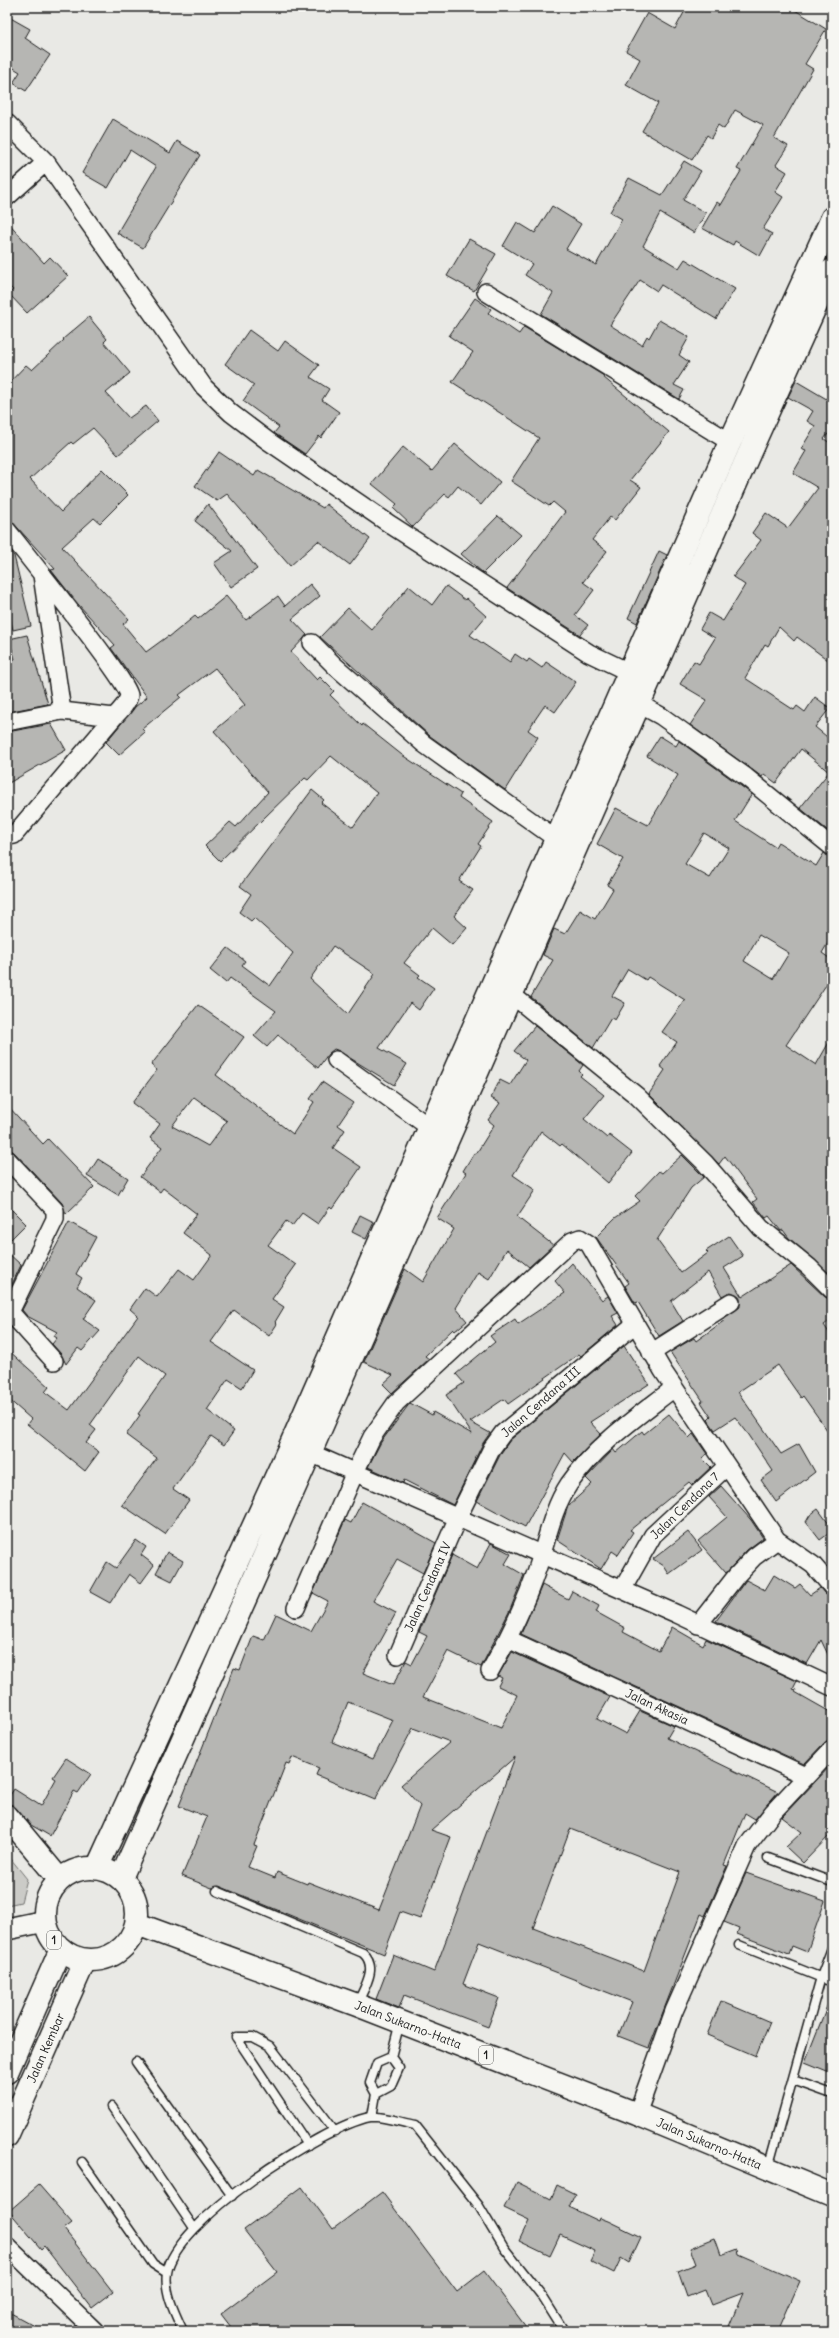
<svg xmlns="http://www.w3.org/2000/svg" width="839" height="2338" font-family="Delius,sans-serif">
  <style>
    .green { fill: #cbcbc7; stroke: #747472 }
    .building { fill: #b6b6b3; stroke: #1c1c1c; fill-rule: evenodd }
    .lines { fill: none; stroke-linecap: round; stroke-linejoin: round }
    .service-casing { stroke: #1c1c1c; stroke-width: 11 }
    .minor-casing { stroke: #1c1c1c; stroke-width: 20 }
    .tertiary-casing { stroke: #1c1c1c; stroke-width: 24 }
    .secondary-casing { stroke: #1c1c1c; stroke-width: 25 }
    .trunk-casing { stroke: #1c1c1c; stroke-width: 25 }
    .service { stroke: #f6f6f2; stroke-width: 8 }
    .minor { stroke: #f6f6f2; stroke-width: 17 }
    .tertiary { stroke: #f6f6f2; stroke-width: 21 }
    .secondary { stroke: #f6f6f2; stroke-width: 22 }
    .trunk { stroke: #f6f6f2; stroke-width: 22 }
    .labels { text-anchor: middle; stroke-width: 3.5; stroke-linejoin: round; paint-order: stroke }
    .shield { fill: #f6f6f2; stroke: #5d5d5c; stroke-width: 1 }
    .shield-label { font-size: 11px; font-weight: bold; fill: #1c1c1c }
    .street-label { font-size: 12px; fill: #1c1c1c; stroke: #f6f6f2 }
  </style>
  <rect width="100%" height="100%" fill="#e9e9e5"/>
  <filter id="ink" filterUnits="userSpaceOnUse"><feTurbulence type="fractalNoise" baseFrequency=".025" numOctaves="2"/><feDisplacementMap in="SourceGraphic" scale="8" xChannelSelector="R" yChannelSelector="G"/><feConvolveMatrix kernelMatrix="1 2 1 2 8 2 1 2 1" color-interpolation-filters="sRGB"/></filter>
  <g filter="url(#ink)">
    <path class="green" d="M7,1854L27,1879L21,1902L7,1905Z"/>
    <path class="building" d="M687,7H790L826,29L805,64L813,69L774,138L788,146L776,165L787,172L775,192L783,197L763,229L772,234L760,256L735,241L733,245L702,228L717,202L721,205L741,171L737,169L763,125L735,110L724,129L718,125L711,138L707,135L692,160L642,131L658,103L626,85L640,59L626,51L647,13L675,29Z
      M7,16L30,29L25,38L50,55L26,91L13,83L20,72L7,64Z
      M113,119L170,153L177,141L200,155L143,248L117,233L156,167L130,150L108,188L82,173Z
      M684,161L701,171L683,200L706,213L694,233L660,213L643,246L679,268L685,259L735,289L716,319L661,285L657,291L640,280L610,325L642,345L647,336L649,338L659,320L689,337L679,355L689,362L674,385L684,390L679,399L541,314L553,293L525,275L532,264L503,246L517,222L535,233L552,206L581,224L566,249L596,265L622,219L610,212L629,178L662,195Z
      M7,221L44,263L50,257L68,276L27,313L9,294L13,290L7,284Z
      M469,239L496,254L474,291L447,276Z
      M475,298L491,309L488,313L519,334L524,327L604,376L603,377L669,432L630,480L641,487L615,520L610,517L592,540L607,551L583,582L594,590L575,615L588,625L580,635L507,588L565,512L553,502L549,506L511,481L539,438L452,382L473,352L449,336Z
      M89,317L107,339L104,342L130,373L106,393L129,418L146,406L158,421L118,455L93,428L73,444L71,442L30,479L61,512L102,469L128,495L100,523L94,518L62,547L129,619L123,624L146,652L168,636L169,637L195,616L198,619L226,596L246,620L278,596L285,606L310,584L320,596L292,619L307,635L291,652L317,680L320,677L334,691L330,695L362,726L363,724L402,755L461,794L459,798L493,822L478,844L481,846L459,881L473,890L454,916L467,928L452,945L432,928L404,963L420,975L418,977L434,988L419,1010L410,1003L379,1048L407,1064L394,1085L337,1050L334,1049L328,1054L318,1068L278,1035L267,1047L254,1036L276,1011L230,978L226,983L210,970L228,948L245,961L242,965L270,986L293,953L254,918L251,921L239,912L251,894L240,886L312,790L324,800L321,803L353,827L377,793L331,756L308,780L305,778L220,861L205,846L230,822L236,827L268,792L214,731L245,705L215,668L179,695L181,697L142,729L145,732L119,755L106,742L135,707L147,697L111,648L115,645L78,604L51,570L55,569L7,516V385L26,365L32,370L64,340L63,339ZM333,946L375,974L348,1014L310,979Z
      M249,330L278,351L285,341L319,365L310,377L329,389L322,400L339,412L321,438L319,436L305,454L274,433L279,427L243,401L254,385L225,364Z
      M796,381L830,401L832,398V436L828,434L824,439L832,444V663L797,637L794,641L779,627L768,646L765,644L745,678L794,710L797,706L805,712L815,697L830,708L815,727L832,741V834L800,808L829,772L801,749L776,783L764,774L762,777L690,725L707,700L680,684L694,661L699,664L715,638L700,629L709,613L723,621L745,585L733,577L761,540L752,533L766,513L788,528L818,488L793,473L806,451L801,449L815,426L807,421L813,411L788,397Z
      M455,444L500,482L481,505L458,486L449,497L445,494L413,527L393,508L397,504L372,484L403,447L432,471Z
      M219,452L254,476L258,470L323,508L326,504L370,539L350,565L318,541L290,566L227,494L217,501L195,486Z
      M208,504L257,569L231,587L214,563L232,551L195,521Z
      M498,516L521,535L483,573L461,554Z
      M10,550L14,556L31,626L13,630L7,604V551Z
      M659,551L667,555L637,623L628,618Z
      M409,586L432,605L446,586L465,600L466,598L486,616L470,635L510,662L515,654L527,662L529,659L542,668L546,662L576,682L555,712L545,705L528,730L538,737L505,790L430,736L320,637L348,608L372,630Z
      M27,635L48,704L7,712V661L15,659L9,639Z
      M51,724L66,750L7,784V732Z
      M660,736L676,746L679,741L752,794L735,821L775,847L778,842L816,866L824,853L832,857V936L822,953L832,960V976L786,1045L816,1065L832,1037V1276L789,1238L783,1230L781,1231L769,1216L766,1218L753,1202L757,1199L725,1156L719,1164L649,1094L665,1070L660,1066L677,1042L662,1032L685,1000L648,977L646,980L628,969L612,996L625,1003L615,1020L611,1018L593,1048L531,997L553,960L543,955L554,929L565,934L580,910L595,919L613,889L607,885L623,859L597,844L616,808L648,825L678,775L647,756ZM704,833L729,848L710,878L685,864ZM759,935L789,953L773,979L744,961Z
      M198,1005L244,1037L216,1075L293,1134L314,1102L310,1099L322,1082L353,1103L338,1125L345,1130L333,1148L361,1167L332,1209L330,1207L318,1224L302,1213L292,1226L286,1221L268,1245L296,1265L272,1299L284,1307L275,1322L277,1324L269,1336L234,1310L211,1342L253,1370L242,1388L228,1379L207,1410L234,1431L224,1445L211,1436L173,1489L189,1500L165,1534L122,1505L157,1458L126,1435L140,1415L138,1414L165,1376L139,1356L90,1425L96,1430L86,1443L99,1452L85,1471L27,1424L31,1419L7,1398V1349L49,1387L45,1392L69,1410L138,1316L130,1309L145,1288L157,1297L179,1269L194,1280L212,1255L183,1233L197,1214L163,1188L160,1192L140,1177L162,1147L150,1138L160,1124L132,1103L157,1070L151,1065ZM194,1097L227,1121L208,1146L172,1126Z
      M535,1026L583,1065L579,1071L582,1074L580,1076L604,1095L584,1119L607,1138L609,1135L632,1153L608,1183L562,1144L560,1146L541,1131L513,1175L535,1190L517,1217L553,1245L529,1267L507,1249L489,1279L478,1272L456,1308L467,1321L455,1331L453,1329L425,1356L429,1359L392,1393L383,1384L393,1375L364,1362L405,1269L423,1282L454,1229L437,1218L466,1173L463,1171L474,1153L476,1154L494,1125L488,1120L500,1103L491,1098L500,1080L510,1085L526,1060L514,1051Z
      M7,1105L43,1144L48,1139L94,1187L66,1214L62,1203L14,1152L7,1148Z
      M682,1155L704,1177L691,1188L657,1240L681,1273L708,1253L706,1251L729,1236L743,1256L724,1268L742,1297L791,1265L825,1297L832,1300V1319L824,1325L832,1337V1437L803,1396L801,1398L778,1365L738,1392L781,1454L799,1444L815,1472L776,1502L761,1480L773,1471L749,1435L735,1417L715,1430L708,1420L711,1417L701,1402L703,1401L670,1352L694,1338L696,1341L725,1320L724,1318L740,1307L739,1296L731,1292L722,1296L708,1272L671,1301L683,1321L659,1336L638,1302L635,1303L625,1286L629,1283L596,1237L615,1218L640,1201L635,1196L659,1171L662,1173Z
      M98,1159L128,1178L118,1195L87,1176Z
      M7,1205L26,1224L7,1243Z
      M360,1215L374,1222L366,1239L352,1232Z
      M69,1222L96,1237L76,1274L82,1278L77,1287L96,1300L83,1319L100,1331L82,1351L78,1348L66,1364L61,1354L52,1344L57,1338L54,1336L57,1332L27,1316L22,1310Z
      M7,1252L21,1265L7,1295Z
      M572,1263L602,1300L608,1296L618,1313L612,1316L618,1325L581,1356L579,1354L508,1404L504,1399L470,1422L490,1433L483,1443L453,1505L404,1480L403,1483L368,1467L381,1442L410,1403L432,1415L433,1412L472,1434L446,1395L464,1383L456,1374L495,1342L490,1336L515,1319L518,1324L565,1293L555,1281Z
      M624,1346L649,1384L590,1422L601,1434L573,1462L565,1453L525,1527L477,1501L501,1453L510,1440Z
      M669,1414L689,1438L693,1434L707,1454L702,1458L711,1467L692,1485L689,1482L630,1530L633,1532L618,1555L612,1551L601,1569L557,1540L568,1506L592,1484L586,1478L612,1451L613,1449L616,1453L642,1431L644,1434Z
      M721,1486L751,1520L763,1538L747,1550L726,1573L698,1541L727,1517L709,1497Z
      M362,1502L436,1543L423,1573L397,1559L373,1601L396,1613L363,1673L393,1685L406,1661L412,1664L427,1636L419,1632L452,1555L477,1569L491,1543L511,1554L505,1564L524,1575L510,1610L481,1667L448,1651L423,1697L501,1728L517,1695L498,1686L502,1678L498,1676L512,1652L610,1697L597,1719L626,1734L640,1711L674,1726L667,1738L778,1792L755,1819L745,1813L724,1865L727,1866L705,1916L701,1914L649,2048L618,2036L632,2002L479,1942L463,1984L499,1998L488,2027L404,1995L399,2008L376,1999L393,1955L434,1972L515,1757L431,1830L451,1837L420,1919L400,1912L384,1954L219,1886L212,1888L182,1876L207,1817L179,1806L234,1668L240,1670L253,1636L264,1640L276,1614L311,1631L328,1601L313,1593L345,1520L351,1523ZM348,1702L393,1720L373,1759L332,1742ZM413,1728L450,1742L401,1785L420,1806L379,1910L308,1882L307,1884L277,1872L275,1878L248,1867L257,1846L254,1845L286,1763L289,1764L292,1757L319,1768L316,1775L375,1800ZM570,1829L680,1872L644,1971L533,1928Z
      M818,1509L832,1528V1531L820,1540L806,1522L810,1515Z
      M688,1532L702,1550L669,1574L664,1566L653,1559Z
      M136,1540L146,1547L141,1555L154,1565L141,1583L129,1574L110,1603L90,1592L107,1562L116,1568Z
      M167,1552L183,1561L172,1581L156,1573Z
      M774,1575L795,1588L800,1584L810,1595L820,1588L825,1594L832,1597V1663L821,1640L807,1664L716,1621L746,1580L765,1590Z
      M542,1585L568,1599L572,1591L599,1606L596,1612L625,1628L623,1632L659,1651L672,1627L703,1645L706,1639L797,1681L793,1689L796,1690L795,1692L832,1713V1739L825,1742L804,1764L521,1634Z
      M66,1758L91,1774L78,1793L74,1791L50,1836L31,1825L16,1808L7,1804V1800L14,1789L41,1806L56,1779L53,1777Z
      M832,1764V1833L803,1863L786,1847L802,1832L782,1817Z
      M746,1873L825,1901L807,1952L792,1946L789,1954L737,1934L739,1928L724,1922Z
      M831,1996H832V2073L805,2062Z
      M721,2001L770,2022L756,2056L707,2035Z
      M517,2182L551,2199L557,2185L575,2194L569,2207L599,2221L600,2218L608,2221L641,2237L629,2263L621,2258L614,2273L590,2261L595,2251L560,2235L550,2256L519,2241L529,2220L504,2208Z
      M39,2185L72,2223L64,2229L113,2292L92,2308L44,2246L41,2249L9,2211Z
      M302,2187L333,2229L382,2192L457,2292L484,2271L529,2331H234L221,2314L277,2272L244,2230Z
      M715,2238L721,2255L737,2249L738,2254L800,2281L778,2331H727L743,2293L711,2305L705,2290L687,2297L678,2271L696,2264L690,2248Z
      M7,2311L44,2331H7Z"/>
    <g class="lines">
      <g class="service-casing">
        <path id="service" d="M768,1858L832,1882
          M217,1891L363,1953C379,1967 364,1988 357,2004
          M739,1945L832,1982
          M236,2037H253L270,2046L335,2131
          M236,2037L308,2145
          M391,2057L400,2022
          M136,2062L232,2196
          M793,2080L832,2094
          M376,2094L391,2086L399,2068L391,2057
          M112,2107L194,2228
          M372,2117L376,2094L370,2083L377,2063L391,2057
          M82,2162L153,2264L167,2273
          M768,2168L821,1977L832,1948
          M183,2331C175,2314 164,2292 167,2273C174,2222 321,2127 370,2117C380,2115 403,2123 415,2125L479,2206L504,2248L542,2296L564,2331"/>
      </g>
      <g class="minor-casing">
        <path id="minor" d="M7,123L46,162L204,387L231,413L268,441L391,525L589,653L639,677
          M7,197L46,162
          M486,292L730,442
          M7,530C22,549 129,683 129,695C128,703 120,711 114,717L62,711L42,575
          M312,643L335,666L424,744L555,838
          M639,704L661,716L746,777L832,847
          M7,722L62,711
          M7,836L14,835L114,717
          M502,989L511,994L637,1096L705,1163L761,1228L809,1267L832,1290
          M336,1060L429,1127
          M7,1159L55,1210V1219L10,1312L54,1361
          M651,1353L731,1302
          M299,1448L677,1614L832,1687
          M622,1590L653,1535L727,1466
          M296,1608L355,1472L372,1437L396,1403L572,1241L580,1238L589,1244L663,1371L777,1540
          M698,1625L737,1575L754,1557L777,1540L813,1565L832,1587
          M508,1639L806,1776
          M398,1655L457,1519L492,1448L503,1433L635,1324
          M490,1671C511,1634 530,1594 542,1554C549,1530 555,1505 569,1484C597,1444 637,1417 674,1388
          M637,2114L674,2011L747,1846L773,1812L832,1749
          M7,2246L95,2331"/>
      </g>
      <g class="tertiary-casing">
        <path id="tertiary" d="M7,1929L45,1921"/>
      </g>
      <g class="secondary-casing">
        <path id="secondary" d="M97,1868L291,1444L730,442L832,218
          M121,1878L310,1453L752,447L832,270
          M7,2072L61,1949
          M7,2136L85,1960"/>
      </g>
      <g class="trunk-casing">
        <path id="trunk" d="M7,1816L60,1880
          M45 1914a46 46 0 1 1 92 0a46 46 0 1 1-92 0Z
          M137,1924L357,2005L637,2114L832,2195"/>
      </g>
      <use href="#service" class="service"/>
      <use href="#minor" class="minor"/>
      <use href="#tertiary" class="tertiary"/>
      <use href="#secondary" class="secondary"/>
      <use href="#trunk" class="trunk"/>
    </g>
  </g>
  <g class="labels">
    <g class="shield">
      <rect x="47" y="1931" width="14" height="18" rx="3"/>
      <rect x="479" y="2046" width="14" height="18" rx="3"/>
    </g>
    <g class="shield-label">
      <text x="54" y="1944">1</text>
      <text x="486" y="2059">1</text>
    </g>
    <g class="street-label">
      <text transform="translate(541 1402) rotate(-41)" y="4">Jalan Cendana III</text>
      <text transform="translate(685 1506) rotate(-44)" y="4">Jalan Cendana 7</text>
      <text transform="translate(428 1587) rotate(-66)" y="4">Jalan Cendana IV</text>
      <text transform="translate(657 1707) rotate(25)" y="4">Jalan Akasia</text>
      <text transform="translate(408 2025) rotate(21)" y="4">Jalan Sukarno-Hatta</text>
      <text transform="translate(46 2048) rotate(-66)" y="4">Jalan Kembar</text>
      <text transform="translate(709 2144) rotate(23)" y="4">Jalan Sukarno-Hatta</text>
    </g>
  </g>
  <rect width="839" height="2338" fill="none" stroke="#f6f6f2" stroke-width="24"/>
  <rect x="12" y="12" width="815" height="2314" fill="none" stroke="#1c1c1c" stroke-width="1.5" filter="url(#ink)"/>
</svg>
